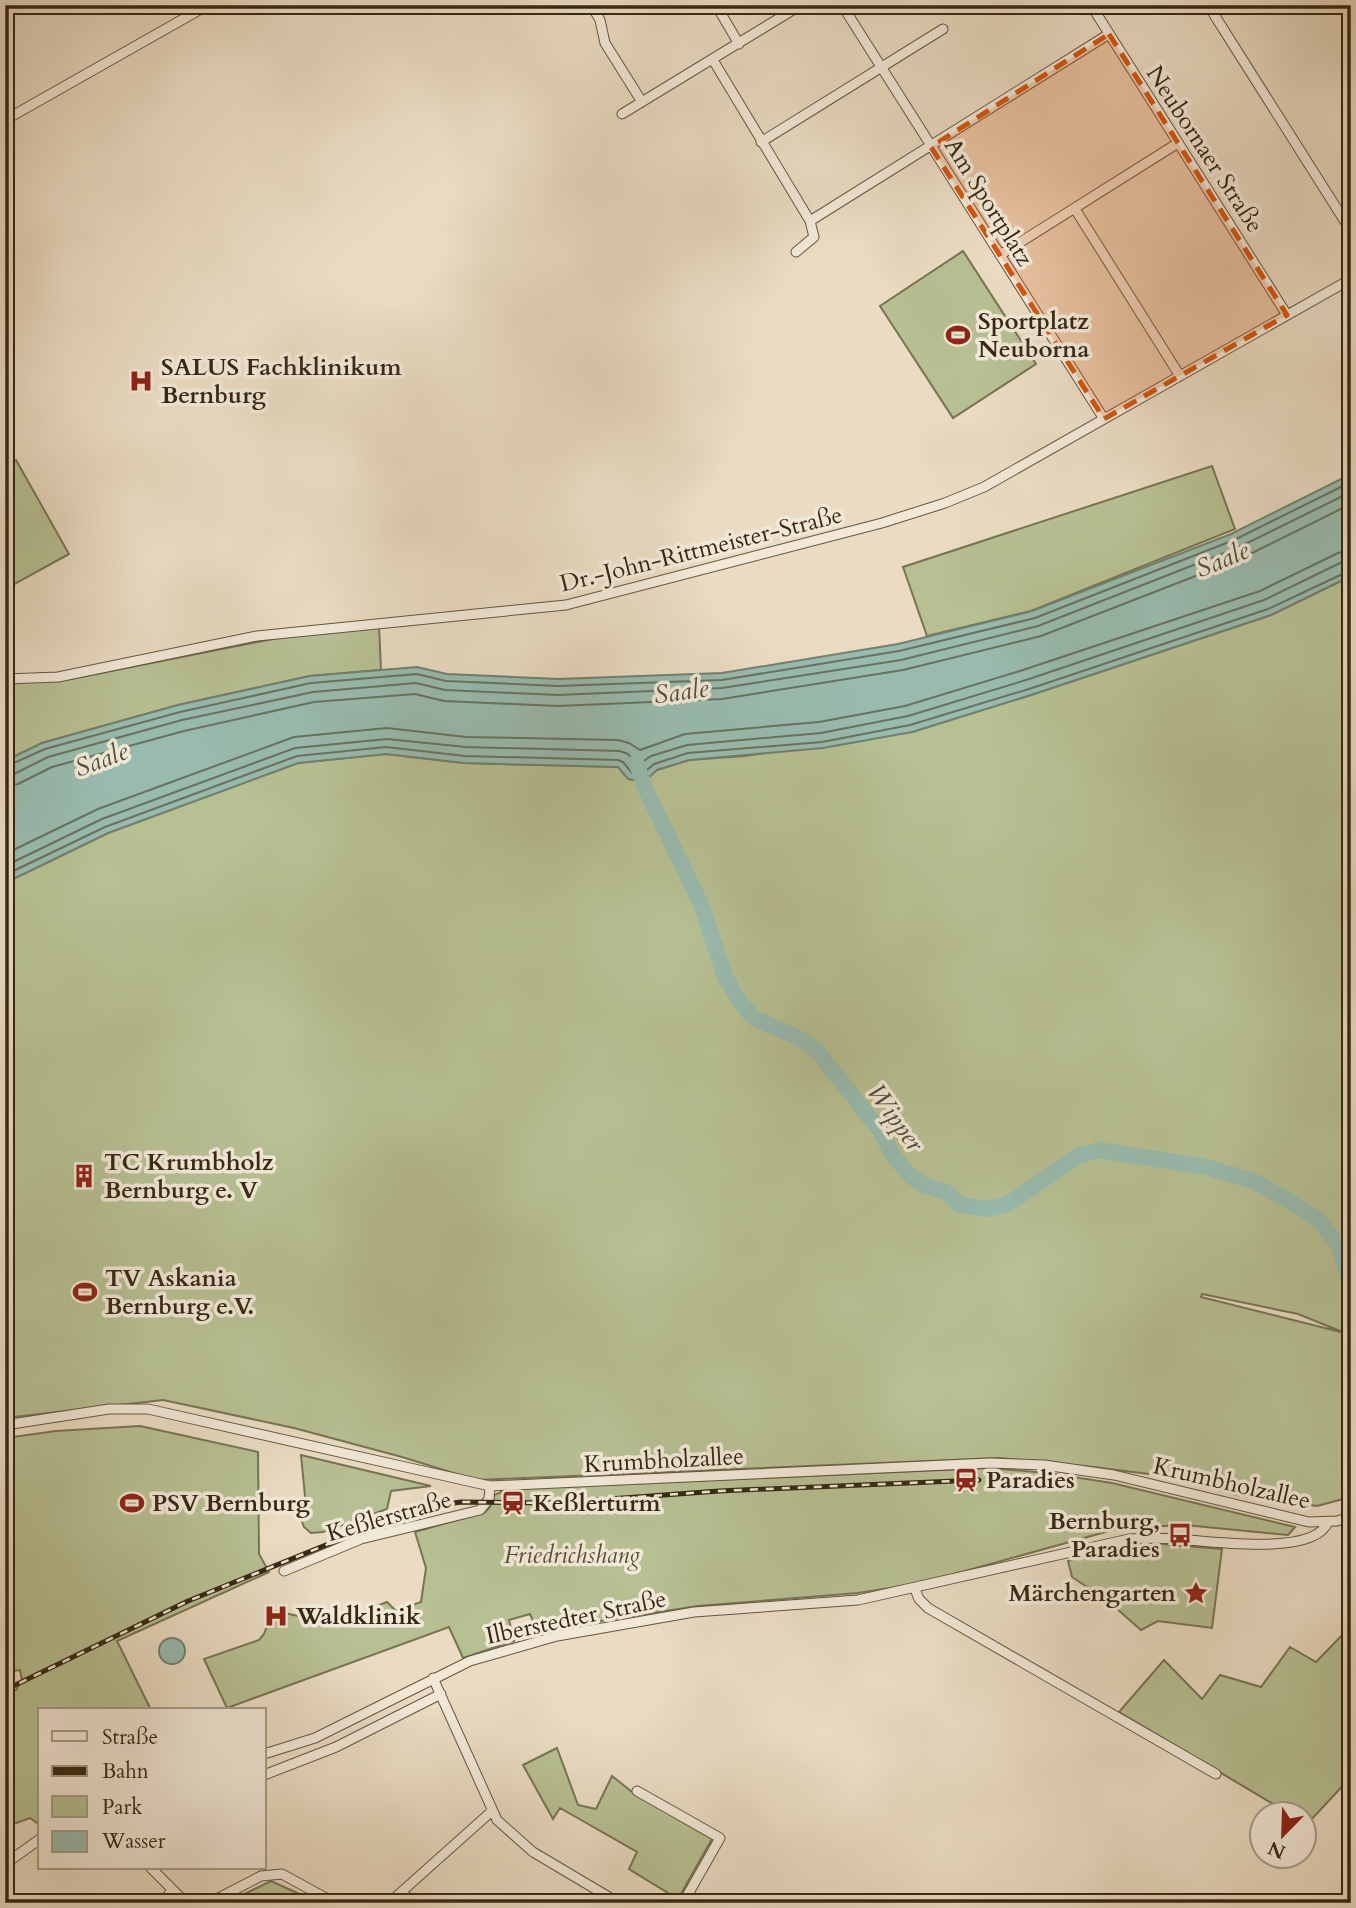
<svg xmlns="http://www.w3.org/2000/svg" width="1356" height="1908" font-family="Cardo,serif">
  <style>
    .green { fill: #b7c093; stroke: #777453; stroke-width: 2; fill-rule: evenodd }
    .water { fill: #98bbae; stroke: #718070; stroke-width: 2 }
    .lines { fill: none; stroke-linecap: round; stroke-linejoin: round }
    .shore { stroke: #687260; stroke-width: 2 }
    .river { stroke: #98bbae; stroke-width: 16 }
    .minor-casing { stroke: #64553f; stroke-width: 11 }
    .minor { stroke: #f1e8d7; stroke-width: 9 }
    .rail-casing { stroke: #372813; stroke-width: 5 }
    .rail { stroke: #f1e8d7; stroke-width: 2.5; stroke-dasharray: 8; stroke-linecap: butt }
    .marked { fill: #d6540d; fill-opacity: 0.2; stroke: #d6540d; stroke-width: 5; stroke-dasharray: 14 9; stroke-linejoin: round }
    .labels { text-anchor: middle; stroke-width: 7; stroke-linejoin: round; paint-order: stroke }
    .street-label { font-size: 24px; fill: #372813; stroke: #f1e8d7 }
    .poi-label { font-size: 24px; font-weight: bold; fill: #372813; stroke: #f1e8d7; text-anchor: start }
    .park-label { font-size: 24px; font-style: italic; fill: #574e33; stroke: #f1e8d7 }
    .water-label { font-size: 26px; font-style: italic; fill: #4f4d3a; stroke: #f1e8d7 }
  </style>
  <rect width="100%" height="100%" fill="#eadbc2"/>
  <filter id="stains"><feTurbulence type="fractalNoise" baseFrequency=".00286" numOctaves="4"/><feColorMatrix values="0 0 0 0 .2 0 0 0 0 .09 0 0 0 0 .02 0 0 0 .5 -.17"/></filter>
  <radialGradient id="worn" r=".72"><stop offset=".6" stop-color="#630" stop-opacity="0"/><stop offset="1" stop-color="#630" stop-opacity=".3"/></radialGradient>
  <path class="green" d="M963,251L1036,364L953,418L880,306Z
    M16,460L69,554L11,586L5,576V466Z
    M1212,466L1235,529L1031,611L927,636L903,567Z
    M1351,576V1497L1317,1506L1236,1495L1173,1477L1093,1467L999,1458L476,1480L402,1457L294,1428L163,1400L5,1418V883L108,833L298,763L386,754L464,763L618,767L657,770L689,760L745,756L912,732L1031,695L1271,615ZM1202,1294L1298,1314L1345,1333L1201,1297Z
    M379,625L381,670L310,676L178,705L42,743L5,761V682L71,679L298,634Z
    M140,1426L258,1452L259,1554L269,1572L117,1641L151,1710H40V1825L30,1818L5,1827V1694L16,1690L22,1680L20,1670L5,1672V1438L56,1431Z
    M301,1455L305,1456L431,1486L391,1491L387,1509L323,1532L311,1533L304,1527L301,1519L305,1496Z
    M988,1468L1048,1473L1112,1483L1295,1527L1288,1535L1185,1525L1120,1528L922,1583L858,1593L698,1606L537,1631L530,1614L509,1620L514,1641L463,1658L449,1627L227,1708L204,1659L259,1640L264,1634L271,1615L277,1611L331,1624L387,1602L396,1611L421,1602L426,1568L415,1532L485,1512L490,1507L494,1495L509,1489Z
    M1136,1542L1222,1549L1212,1628L1158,1621L1141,1630L1108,1601L1072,1577L1068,1561Z
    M1351,1626V1777L1311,1820L1304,1823V1814L1288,1813L1119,1712L1164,1660L1202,1699L1220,1675L1261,1687L1290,1647L1316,1662Z
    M557,1748L578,1805L596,1809L612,1776L636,1795L712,1839L678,1899L629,1869L637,1852L560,1808L553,1819L523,1765Z
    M271,1881L306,1897L302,1903H226Z"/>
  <path class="water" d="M1351,474V576L1271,615L1031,695L912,732L823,748L689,760L657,770L644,782L628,779L618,767L464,763L386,754L298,763L108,833L5,883V761L42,743L178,705L310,676L417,667L447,674L558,679L722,673L898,644L1032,611L1231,534Z
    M159 1651a13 13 0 1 1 26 0a13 13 0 1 1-26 0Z"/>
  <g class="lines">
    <path class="shore" d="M5,767L45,749L180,712L311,683L417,674L446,681L558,686L722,680L899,651L1035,618L1234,540L1351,482
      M5,775L14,774L48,757L182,720L313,692L416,683L445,690L558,695L722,688L901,660L1038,626L1237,548L1351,492
      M5,786L18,784L52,767L184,731L314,702L415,694L444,701L558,706L722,699L903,670L1041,636L1242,558L1351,504
      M5,854L98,809L294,737L387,728L466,737L618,740L629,743L640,750L685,734L819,722L905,706L1023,670L1260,591L1338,553L1351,550
      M5,866L102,819L295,748L387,739L466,747L620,751L628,754L638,765L651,756L687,745L821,733L908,716L1026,680L1264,600L1342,562L1351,561
      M5,875L105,827L297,756L386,747L465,756L618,760L623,762L632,773L641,775L654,764L688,753L822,742L910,725L1029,689L1268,609L1351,570"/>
    <path class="river" d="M636,762L645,788L701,904L725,977L740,1002L754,1018L803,1040L818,1052L880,1131L893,1155L910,1176L924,1185L948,1193L959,1205L989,1209L1008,1204L1078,1156L1099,1150L1206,1167L1253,1181L1293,1203L1319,1220L1340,1248L1351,1288"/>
    <g class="minor-casing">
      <path id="minor" d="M591,5L600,20L605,43L642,102
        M716,5L739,44
        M842,5L1104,419
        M1091,5L1287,315
        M1208,5L1351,231
        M713,60L810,221
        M622,114L801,5
        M5,120L208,5
        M761,142L943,29
        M1075,209L1180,376
        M796,252L814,237L810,221L1109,34
        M1000,255L1178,143
        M5,679L58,677L257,636L566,605L882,523L945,503L984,487L1351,279
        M5,1425L109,1409H148L490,1486L990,1463L1044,1465L1114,1475L1309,1522L1337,1521L1351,1517
        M284,1571L361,1539L480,1510L489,1499L490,1486
        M915,1589L919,1599L928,1608L1216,1774
        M433,1678L497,1820L533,1852L619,1903
        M264,1754L315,1738L470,1661L557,1636L694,1612L858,1600L1129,1539C1145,1538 1161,1538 1178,1539C1209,1541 1314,1557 1328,1522
        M264,1775L336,1747L441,1694
        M637,1791L720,1838L683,1903
        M5,1864L40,1839
        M151,1868L186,1903
        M402,1892L413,1903
        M164,1903L172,1889
        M209,1903L261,1876L282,1874L335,1903
        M389,1903L492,1811"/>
    </g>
    <use href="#minor" class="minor"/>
    <g class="rail-casing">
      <path id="rail" d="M5,1690L188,1601L395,1517L433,1506L461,1502L555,1503L719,1491L979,1480"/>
    </g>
    <use href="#rail" class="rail"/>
  </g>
  <path class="marked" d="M1109,34L1287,315L1104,419L931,147Z"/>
  <defs>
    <g id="stadium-bare" transform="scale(1.89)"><path d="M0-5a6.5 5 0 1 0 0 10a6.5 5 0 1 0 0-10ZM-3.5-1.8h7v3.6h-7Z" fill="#8f2418" stroke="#f1e8d7" stroke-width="2.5" paint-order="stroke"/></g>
    <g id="hospital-bare" transform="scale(1.89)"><path d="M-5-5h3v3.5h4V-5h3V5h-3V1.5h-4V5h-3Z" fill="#8f2418" stroke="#f1e8d7" stroke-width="2.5" paint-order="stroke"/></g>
    <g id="building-bare" transform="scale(1.89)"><path d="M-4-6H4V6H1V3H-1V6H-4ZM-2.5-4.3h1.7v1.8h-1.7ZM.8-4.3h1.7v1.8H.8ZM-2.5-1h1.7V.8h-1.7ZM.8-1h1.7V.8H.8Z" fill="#8f2418" stroke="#f1e8d7" stroke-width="2.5" paint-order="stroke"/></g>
    <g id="station-bare" transform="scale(1.89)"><path d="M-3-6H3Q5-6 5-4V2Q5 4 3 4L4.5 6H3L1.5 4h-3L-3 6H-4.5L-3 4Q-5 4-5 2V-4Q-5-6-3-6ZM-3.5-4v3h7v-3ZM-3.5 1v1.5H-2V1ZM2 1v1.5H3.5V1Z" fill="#8f2418" stroke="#f1e8d7" stroke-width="2.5" paint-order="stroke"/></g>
    <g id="bus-bare" transform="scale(1.89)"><path d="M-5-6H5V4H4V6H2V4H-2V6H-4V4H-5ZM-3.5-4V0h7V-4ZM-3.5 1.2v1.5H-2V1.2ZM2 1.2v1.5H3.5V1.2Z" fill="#8f2418" stroke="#f1e8d7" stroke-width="2.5" paint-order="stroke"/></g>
    <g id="sight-bare" transform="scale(1.89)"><path d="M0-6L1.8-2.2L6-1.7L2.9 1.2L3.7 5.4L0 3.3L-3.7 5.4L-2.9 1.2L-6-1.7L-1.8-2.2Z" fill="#8f2418" stroke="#f1e8d7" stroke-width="2.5" paint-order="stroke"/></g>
  </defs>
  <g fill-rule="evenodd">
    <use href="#stadium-bare" x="958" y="335"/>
    <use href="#hospital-bare" x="141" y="381"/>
    <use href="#building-bare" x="84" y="1176"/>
    <use href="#stadium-bare" x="85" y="1292"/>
    <use href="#station-bare" x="966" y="1480"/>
    <use href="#stadium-bare" x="132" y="1503"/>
    <use href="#station-bare" x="513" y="1503"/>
    <use href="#bus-bare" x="1180" y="1535"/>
    <use href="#sight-bare" x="1196" y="1593"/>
    <use href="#hospital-bare" x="276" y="1616"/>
  </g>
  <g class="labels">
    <g class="street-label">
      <text transform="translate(1205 149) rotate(57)" y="8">Neubornaer Straße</text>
      <text transform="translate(989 202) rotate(58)" y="8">Am Sportplatz</text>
      <text transform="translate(701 549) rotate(-14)" y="8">Dr.-John-Rittmeister-Straße</text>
      <text transform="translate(664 1460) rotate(-3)" y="8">Krumbholzallee</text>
      <text transform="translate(1232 1483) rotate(13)" y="8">Krumbholzallee</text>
      <text transform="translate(389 1516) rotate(-16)" y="8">Keßlerstraße</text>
      <text transform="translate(576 1617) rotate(-12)" y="8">Ilberstedter Straße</text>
    </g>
    <g class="poi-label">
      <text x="978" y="329">Sportplatz<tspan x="978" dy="28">Neuborna</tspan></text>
      <text x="161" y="375">SALUS Fachklinikum<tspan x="161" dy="28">Bernburg</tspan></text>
      <text x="104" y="1170">TC Krumbholz<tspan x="104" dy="28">Bernburg e. V</tspan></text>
      <text x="105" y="1286">TV Askania<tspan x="105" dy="28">Bernburg e.V.</tspan></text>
      <text x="986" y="1488">Paradies</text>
      <text x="152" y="1511">PSV Bernburg</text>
      <text x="533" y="1511">Keßlerturm</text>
      <text x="1160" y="1529" text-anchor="end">Bernburg,<tspan x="1160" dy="28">Paradies</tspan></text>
      <text x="1176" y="1601" text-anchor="end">Märchengarten</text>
      <text x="296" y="1624">Waldklinik</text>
    </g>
    <g class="park-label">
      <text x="572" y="1563">Friedrichshang</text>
    </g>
    <g class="water-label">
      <text transform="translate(1222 559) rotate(-23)" y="9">Saale</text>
      <text transform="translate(681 691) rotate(-8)" y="9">Saale</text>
      <text transform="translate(101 759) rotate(-21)" y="9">Saale</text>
      <text transform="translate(896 1117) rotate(54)" y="9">Wipper</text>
    </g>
  </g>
  <rect width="1356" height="1908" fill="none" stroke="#eadbc2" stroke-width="28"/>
  <rect x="7" y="7" width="1342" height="1894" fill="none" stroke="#372813" stroke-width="3.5"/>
  <rect x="14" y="14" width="1328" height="1880" fill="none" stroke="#372813" stroke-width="2"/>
  <rect x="38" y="1708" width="228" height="161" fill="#f1e8d7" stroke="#a79b89" stroke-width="2"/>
  <rect x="52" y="1731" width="35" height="10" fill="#f1e8d7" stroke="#a79b89" stroke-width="2"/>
  <text x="102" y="1744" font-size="21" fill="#372813">Straße</text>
  <rect x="52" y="1766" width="35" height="10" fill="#372813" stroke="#a79b89" stroke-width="2"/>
  <text x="102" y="1778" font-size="21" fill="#372813">Bahn</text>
  <rect x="52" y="1796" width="35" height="21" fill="#b7c093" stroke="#a79b89" stroke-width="2"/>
  <text x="102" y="1814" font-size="21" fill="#372813">Park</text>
  <rect x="52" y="1831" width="35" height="21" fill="#98bbae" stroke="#a79b89" stroke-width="2"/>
  <text x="102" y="1848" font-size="21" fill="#372813">Wasser</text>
  <g transform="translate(1283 1835) rotate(203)"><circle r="33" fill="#f1e8d7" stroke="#a79b89" stroke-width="2"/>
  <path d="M0-5L12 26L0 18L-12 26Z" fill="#8f2418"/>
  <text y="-10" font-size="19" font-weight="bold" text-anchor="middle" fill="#372813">N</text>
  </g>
  <rect width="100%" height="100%" filter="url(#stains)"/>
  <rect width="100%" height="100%" fill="url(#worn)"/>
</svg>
